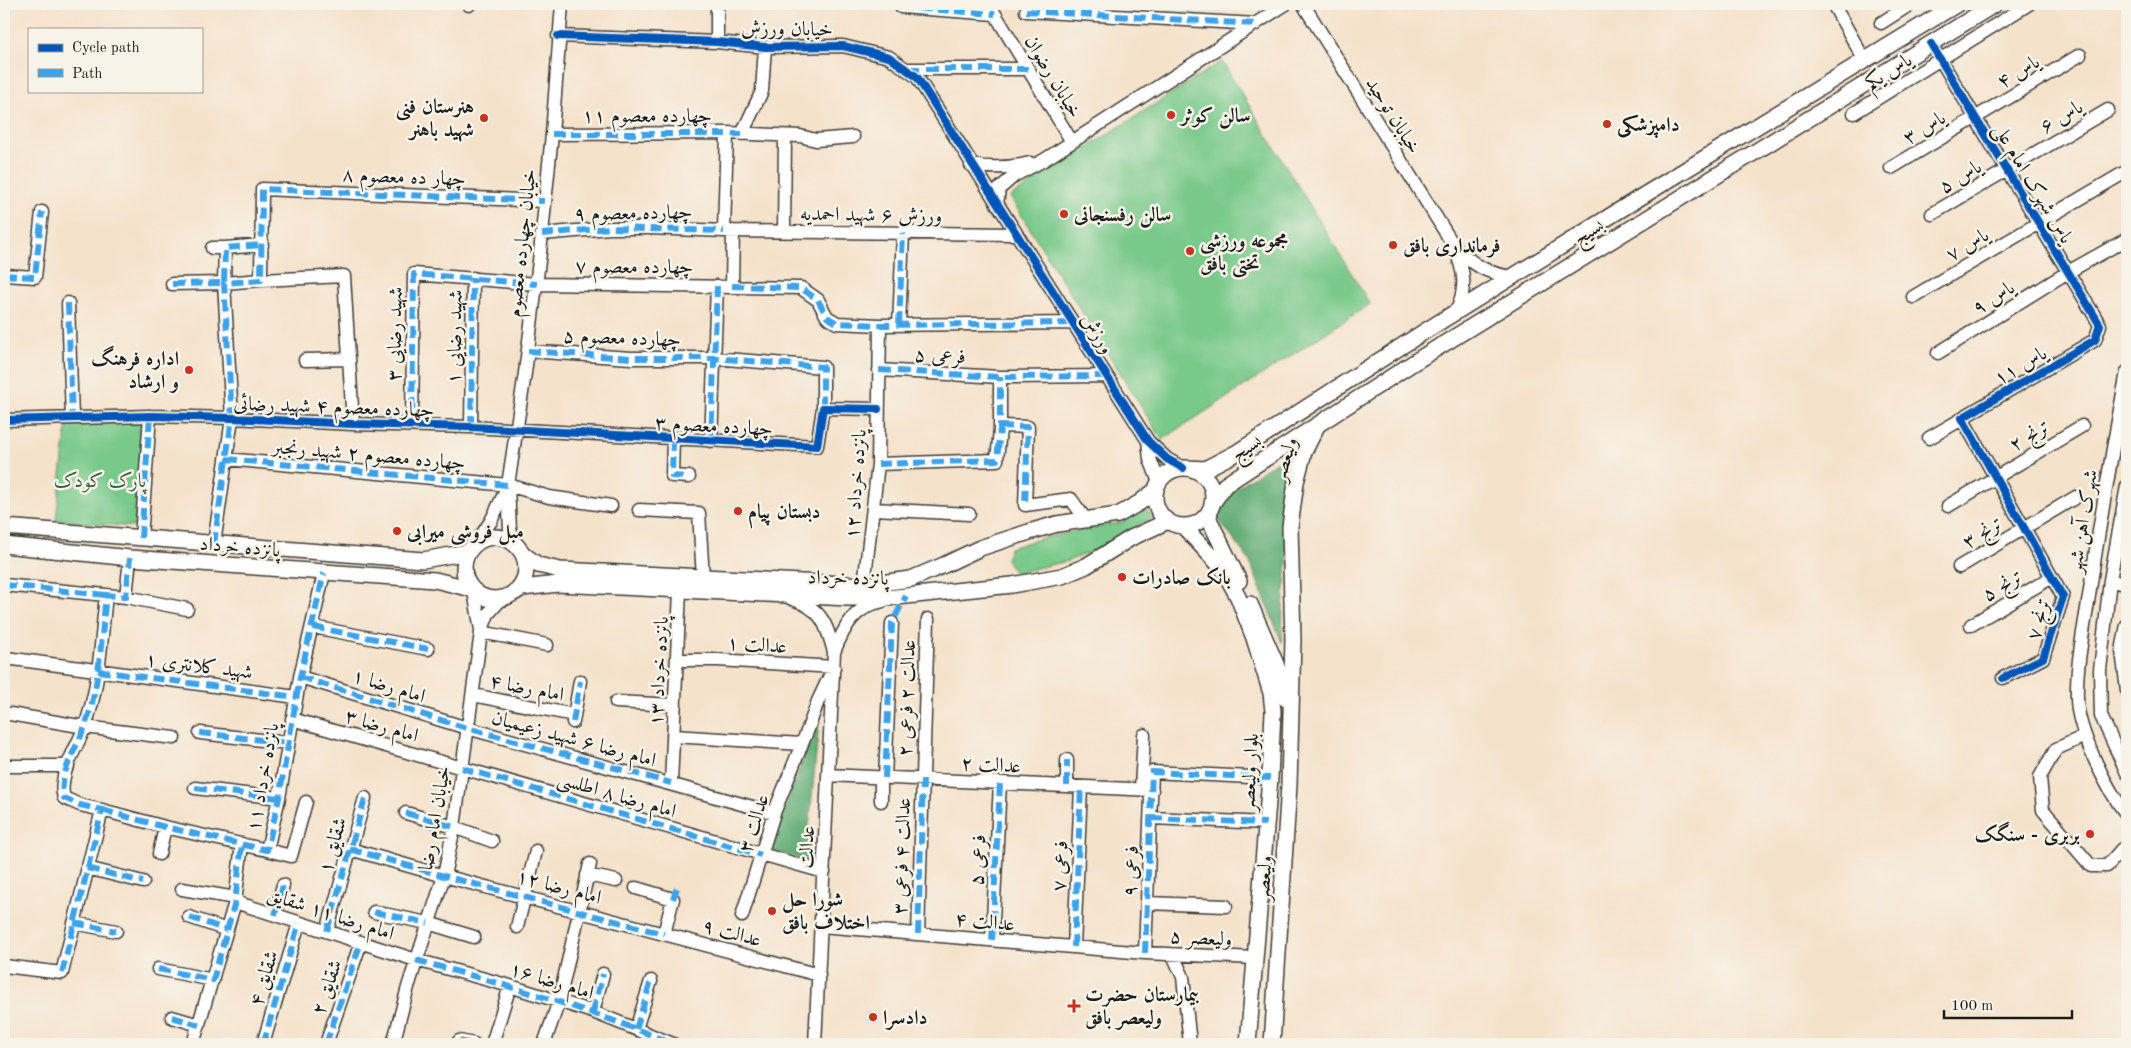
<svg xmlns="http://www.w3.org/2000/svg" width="2131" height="1048" font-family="'Old Standard TT',Amiri,serif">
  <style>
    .green { fill: #78c98a; stroke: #4a7253 }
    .forest { fill: #62ad76; stroke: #3f6449 }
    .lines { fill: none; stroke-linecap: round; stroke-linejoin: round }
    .minor-casing { stroke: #3d3a36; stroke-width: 15 }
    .major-casing { stroke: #3d3a36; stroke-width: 18 }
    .minor { stroke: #fff; stroke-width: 12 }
    .major { stroke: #fff; stroke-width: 15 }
    .quiet { stroke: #3da2ea; stroke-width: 6; stroke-dasharray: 12 6; stroke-linecap: butt }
    .cycleway-casing { stroke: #f7f3e8; stroke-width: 11 }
    .cycleway { stroke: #0057b8; stroke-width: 8 }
    .poi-dot { fill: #c8321e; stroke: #f7f3e8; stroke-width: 2 }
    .labels { text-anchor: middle; stroke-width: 5; stroke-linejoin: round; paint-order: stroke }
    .street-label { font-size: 20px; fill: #1c1c1c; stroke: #f7f3e8 }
    .poi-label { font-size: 20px; font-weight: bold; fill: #1c1c1c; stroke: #f7f3e8; text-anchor: start }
    .park-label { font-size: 20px; fill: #3c5942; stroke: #f7f3e8 }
  </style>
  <rect width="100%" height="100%" fill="#f7f3e8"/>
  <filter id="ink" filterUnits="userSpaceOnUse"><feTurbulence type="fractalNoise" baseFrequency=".02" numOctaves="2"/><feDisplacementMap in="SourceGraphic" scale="10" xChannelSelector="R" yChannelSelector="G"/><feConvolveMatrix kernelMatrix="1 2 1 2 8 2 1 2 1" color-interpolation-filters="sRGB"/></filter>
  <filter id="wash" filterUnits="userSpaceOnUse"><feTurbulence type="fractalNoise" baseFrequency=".0096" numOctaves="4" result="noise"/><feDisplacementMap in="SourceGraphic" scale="20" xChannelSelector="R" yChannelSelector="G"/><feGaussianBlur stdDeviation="1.12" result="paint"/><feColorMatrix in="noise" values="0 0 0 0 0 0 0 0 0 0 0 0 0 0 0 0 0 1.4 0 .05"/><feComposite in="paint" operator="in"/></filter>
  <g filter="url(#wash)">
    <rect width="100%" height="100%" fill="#f5e2cb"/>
    <path class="green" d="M1222,61L1370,304L1162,440L1010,197Z
      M145,421L134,527L56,520L67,422Z
      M1146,508L1152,518L1095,550L1068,561L1015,573L1006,559L1010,548L1038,539L1123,522Z"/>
    <path class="forest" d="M1298,447L1283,609L1282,643L1249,560L1218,519L1221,506L1233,490Z
      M820,713L806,860L769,850Z"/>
  </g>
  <g filter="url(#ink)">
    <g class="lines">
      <g class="minor-casing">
        <path id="minor" d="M717,4V42
          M989,4L1072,142
          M1303,4L1454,246
          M1833,4L1865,61
          M469,5V4
          M901,7L995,14
          M1026,11L1256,24
          M1881,23L1911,4
          M558,36L717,42L765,47L843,46L889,57L917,77L1148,441L1167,459L1183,468
          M1931,44L2100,325L2095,340L1962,418L2063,597L2043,658L2003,678
          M905,69H1028
          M1854,113L2029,4
          M552,134L727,133L800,136L816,140L853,137
          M742,134L762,91L765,47
          M971,165C991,169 1009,168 1030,163
          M1891,168L2080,55
          M997,204L999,189L1014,176L1044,160L1286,4
          M1932,214L2108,110
          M724,231L727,133
          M784,232L785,136
          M542,234L610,228H650L724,231L1016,234
          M212,248H225
          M4,275L35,277L42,212
          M261,280L344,276L353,424
          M172,284L224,283L225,248L262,245
          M732,286L733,231
          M1913,297L2127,171
          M68,303L72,418
          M1456,313C1467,287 1465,273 1454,246C1474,265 1485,273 1512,277
          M899,325L903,233
          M528,351L631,358H714L823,367V408
          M1938,353L2068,272L2127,239
          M305,360L349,359
          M879,370L1000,377L1106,376
          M2127,372C2113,446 2100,521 2089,596C2084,629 2076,664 2077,698C2077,730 2107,790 2127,815
          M4,420L150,416L232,418L353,424L471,427L817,446L823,408L878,409
          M412,425L414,274L537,284L801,288L818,300L827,317L837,323L880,325L1073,323
          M1000,426L1028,427L1025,505L1071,499L1086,520
          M471,427L473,278
          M1929,438L1962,419
          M673,439L672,476L689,477
          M711,441L717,286
          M1148,441L1150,459L1159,482
          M226,459L508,485L549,497L611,506
          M878,464L997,460L1000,429V377
          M2127,486L2110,580L2100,670L2101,716L2127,773
          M1948,506L2082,426
          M874,509L969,514
          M639,510L699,513L703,578
          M141,538L150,416
          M477,542L491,521L506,490
          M214,544L232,418L224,283L261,280L262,189L544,201
          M518,547L510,531L508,485L525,373L540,253L552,134L562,4
          M1959,567L2076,497
          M2110,580L2127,585
          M4,585L106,595
          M864,585L878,464L880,325
          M474,592L481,630
          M126,597L187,609
          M790,598C821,608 826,622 834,652L815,1044
          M1971,625L2052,577
          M2127,625L2122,651L2127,690
          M313,627L428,649
          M481,632L547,645
          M834,652C844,627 855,606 883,601
          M6,658L296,697
          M678,660H718L834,667L818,701L808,729L774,813L742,916
          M300,677L467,728L774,813
          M473,695L574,715
          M616,702L675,705
          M10,714L85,727L174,738
          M292,719L824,872
          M573,722L580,681
          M200,733L288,743
          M673,736L802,744
          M2085,736L2056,749L2040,777L2043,810L2091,866H2107L2122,849L2127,853
          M4,766H68
          M828,775L1152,790
          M885,778L892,623
          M671,783L680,591
          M1067,786V760
          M195,788L279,798
          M1141,789L1144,735
          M881,801V777
          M102,810L165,827L267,850L279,798L300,677L324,573
          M406,813L454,827L492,841
          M1151,818L1266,823
          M350,849L444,876L819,975
          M267,850L291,856L306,802
          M159,854L165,827
          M87,868L143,882
          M587,875L616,881
          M636,888L673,899L664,934
          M182,889L236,898
          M235,902L416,960L510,986L593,1012L673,1044
          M1147,903L1226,906
          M374,912L428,923L474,937
          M275,915L283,885
          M189,917L227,930
          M74,923L116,931
          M821,926L1145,953L1256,958
          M517,927L536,851
          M327,931L365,798
          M918,934L928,619
          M992,940L1000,783
          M1074,947L1081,787
          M1145,953L1152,772L1270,778
          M1173,955L1183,977L1190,1044
          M4,966L62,973L102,810L80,805L64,798C57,777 76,749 84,729C100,687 101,639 106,595L126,597L130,558
          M158,969L213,980
          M593,1012L603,974
          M172,1017L199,1025
          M636,1029L651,981
          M459,1041L474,1044
          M193,1044L235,902L242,844
          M263,1044L299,923
          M326,1044L361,942
          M393,1044L408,987L444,876L454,827L481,632L488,614L501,599
          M492,1044L510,986
          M544,1044L559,1001L590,864"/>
      </g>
      <g class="major-casing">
        <path id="major" d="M1187,468L1205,469L1236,453L1422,333L1636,200L1957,4
          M1155 497a29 29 0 1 1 58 0a29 29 0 1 1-58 0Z
          M1212,504L1225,485L1237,477L1416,361L1995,4
          M1210,510L1209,519L1239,581
          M1183,526L1223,569L1238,597L1254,638L1271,693L1273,711L1270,778L1248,1044
          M4,527L423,560L468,552
          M464 568a31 31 0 1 1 62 0a31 31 0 1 1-62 0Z
          M4,545L130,558L435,580L472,589
          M523,554L538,565L560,570L864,585L911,579L944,565L980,548L1029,532L1057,524L1118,515L1139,503L1156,490
          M514,593L522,588L558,584L849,598H887L1012,585L1062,576L1086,566L1131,538L1168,521
          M1250,604L1276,664L1286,699
          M1272,1044L1289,785L1293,640L1290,527L1296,482L1304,452L1317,426"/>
      </g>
      <use href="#minor" class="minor"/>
      <use href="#major" class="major"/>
      <path class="quiet" d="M469,5V4
        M901,7L995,14
        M1026,11L1256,24
        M908,69H1028
        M552,134H742
        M542,234L610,228L724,231
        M4,275L35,277L42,212
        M172,284L224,283L225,248L262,245
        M732,286L801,288L818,300L827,317L837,323L880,325L1073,323
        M68,303L72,418
        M899,325L903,233
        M528,351L631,358H714L823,367V408
        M879,370L1000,377L1106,376
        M415,425H412L414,274L537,284
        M1000,426L1028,427L1025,505
        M471,427L473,278
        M673,439L672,476L689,477
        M711,441L717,286
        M226,459L508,485
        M878,464L997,460L1000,429V377
        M141,538L150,416H146
        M214,544L232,418L224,283L261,280L262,189L544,201
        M4,585L106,595
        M313,627L428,649
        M98,671L296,697
        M300,677L467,728L671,783
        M573,722L580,681
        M200,733L288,743
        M462,768L761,855
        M885,778L892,623L906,596
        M1067,786V760
        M195,788L279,798
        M102,810L165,827L267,850L279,798L300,677L324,573
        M406,813L454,827
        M1151,818L1266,823
        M350,849L444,876L664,934
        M87,868L143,882
        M673,899L677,888
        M374,912L428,923
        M275,915L283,885
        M189,917L227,930
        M74,923L116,931
        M327,931L365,798
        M918,934L923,779
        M992,940L1000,783
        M1074,947L1081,787
        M1145,953L1152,772L1270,778
        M416,960C505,985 588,1008 673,1044
        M158,969L213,980L235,902L242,844
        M62,973L102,810L80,805L64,798C57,777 76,749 84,729C100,687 101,639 106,595L126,597L130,558
        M593,1012L603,974
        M172,1017L199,1025
        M636,1029L651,981
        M459,1041L474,1044
        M263,1044L299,923
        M326,1044L361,942"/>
      <g class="cycleway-casing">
        <path id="cycleway" d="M558,36L717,42L765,47L843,46L889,57L917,77L1148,441L1167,459L1183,468
          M1931,44L2100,325L2095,340L1962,418L2063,597L2043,658L2003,678
          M4,420L150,416L232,418L353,424L471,427L817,446L823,408L878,409"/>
      </g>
      <use href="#cycleway" class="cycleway"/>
    </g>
  </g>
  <g class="poi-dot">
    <circle cx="1171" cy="115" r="5"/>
    <circle cx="484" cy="118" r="5"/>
    <circle cx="1607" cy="124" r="5"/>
    <circle cx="1064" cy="214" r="5"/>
    <circle cx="1393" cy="245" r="5"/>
    <circle cx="1190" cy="251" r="5"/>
    <circle cx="189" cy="370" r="5"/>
    <circle cx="738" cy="511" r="5"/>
    <circle cx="397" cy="531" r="5"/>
    <circle cx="1122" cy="577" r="5"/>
    <circle cx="2090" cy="834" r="5"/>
    <circle cx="772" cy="911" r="5"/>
    <path d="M1071.5 998.5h5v5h5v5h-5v5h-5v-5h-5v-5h5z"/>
    <circle cx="873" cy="1017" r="5"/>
  </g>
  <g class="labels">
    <g class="street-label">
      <text transform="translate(787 28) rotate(1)" y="7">خیابان ورزش</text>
      <text transform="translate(1888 71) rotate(-32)" y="7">یاس یکم</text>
      <text transform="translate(2018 71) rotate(-31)" y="7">یاس ۴</text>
      <text transform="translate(1054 76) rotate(59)" y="7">خیابان رضوان</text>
      <text x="647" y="122">چهارده معصوم ۱۱</text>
      <text transform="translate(1394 115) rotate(58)" y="7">خیابان توحید</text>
      <text transform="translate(2061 116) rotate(-30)" y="7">یاس ۶</text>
      <text transform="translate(1924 127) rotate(-31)" y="7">یاس ۳</text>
      <text transform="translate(404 176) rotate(2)" y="7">چهار ده معصوم ۸</text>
      <text transform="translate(1960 176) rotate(-31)" y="7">یاس ۵</text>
      <text transform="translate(2034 183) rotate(59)" y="7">یاس شهرک امام علی</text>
      <text transform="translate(633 212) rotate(-1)" y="7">چهارده معصوم ۹</text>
      <text transform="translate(871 214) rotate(1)" y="7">ورزش ۶ شهید احمدیه</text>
      <text transform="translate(1588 231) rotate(-32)" y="7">بسیج</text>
      <text transform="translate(521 243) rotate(-84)" y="7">خیابان چهارده معصوم</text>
      <text transform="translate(1967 244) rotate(-30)" y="7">یاس ۷</text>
      <text x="634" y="273">چهارده معصوم ۷</text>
      <text transform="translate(1993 297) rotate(-32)" y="7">یاس ۹</text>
      <text transform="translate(1098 333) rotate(58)" y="7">ورزش</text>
      <text transform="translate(394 334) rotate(-89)" y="7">شهید رضایی ۳</text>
      <text transform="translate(454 337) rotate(-89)" y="7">شهید رضایی ۱</text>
      <text transform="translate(622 337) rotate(2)" y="7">چهارده معصوم ۵</text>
      <text transform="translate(940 355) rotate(2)" y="7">فرعی ۵</text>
      <text transform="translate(2020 365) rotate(-30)" y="7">یاس ۱۱</text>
      <text transform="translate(334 406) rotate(2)" y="7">چهارده معصوم ۴ شهید رضائی</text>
      <text transform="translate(714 425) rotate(3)" y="7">چهارده معصوم ۳</text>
      <text transform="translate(2029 435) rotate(-30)" y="7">ترنج ۲</text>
      <text transform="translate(1246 447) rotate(-33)" y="7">بسیج</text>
      <text transform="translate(369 454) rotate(5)" y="7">چهارده معصوم ۲ شهید رنجبر</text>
      <text transform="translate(1284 459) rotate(-73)" y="7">ولیعصر</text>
      <text transform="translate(855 484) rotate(-86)" y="7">پانزده خرداد ۱۲</text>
      <text transform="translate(2082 521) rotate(-81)" y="7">شهرک آهن شهر</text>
      <text transform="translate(1982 532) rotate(-31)" y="7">ترنج ۳</text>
      <text transform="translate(240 546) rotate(5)" y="7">پانزده خرداد</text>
      <text transform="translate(848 577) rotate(1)" y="7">پانزده خرداد</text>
      <text transform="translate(2002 585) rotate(-30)" y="7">ترنج ۵</text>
      <text transform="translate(2038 619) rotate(-74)" y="7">ترنج ۷</text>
      <text transform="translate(757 644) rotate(4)" y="7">عدالت ۱</text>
      <text transform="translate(199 665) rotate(7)" y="7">شهید کلانتری ۱</text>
      <text transform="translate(658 671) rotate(-87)" y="7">پانزده خرداد ۱۳</text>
      <text transform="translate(389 685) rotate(17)" y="7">امام رضا ۱</text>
      <text transform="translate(527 687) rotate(11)" y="7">امام رضا ۴</text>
      <text transform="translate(906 698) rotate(-88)" y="7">عدالت ۲ فرعی ۲</text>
      <text transform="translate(382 725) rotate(16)" y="7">امام رضا ۳</text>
      <text transform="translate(574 738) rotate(15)" y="7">امام رضا ۶ شهید زعیمیان</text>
      <text transform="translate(991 764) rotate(3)" y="7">عدالت ۲</text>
      <text transform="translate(1249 772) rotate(-87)" y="7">بلوار ولیعصر</text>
      <text transform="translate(262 777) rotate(-80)" y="7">پانزده خرداد ۱۱</text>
      <text transform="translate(617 794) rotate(16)" y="7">امام رضا ۸ اطلسی</text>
      <text transform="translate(434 818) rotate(-80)" y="7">خیابان امام رضا</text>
      <text transform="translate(753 823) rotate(-72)" y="7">عدالت ۳</text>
      <text transform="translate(332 845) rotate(-74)" y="7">شقایق ۱</text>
      <text transform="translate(806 847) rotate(-87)" y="7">عدالت</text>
      <text transform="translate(901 856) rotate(-88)" y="7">عدالت ۴ فرعی ۳</text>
      <text transform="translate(977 860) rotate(-87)" y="7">فرعی ۵</text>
      <text transform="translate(1059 866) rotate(-87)" y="7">فرعی ۷</text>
      <text transform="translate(1130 871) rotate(-88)" y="7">فرعی ۹</text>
      <text transform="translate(1263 878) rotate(-86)" y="7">ولیعصر</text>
      <text transform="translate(559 886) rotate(15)" y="7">امام رضا ۱۲</text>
      <text transform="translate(331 913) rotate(18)" y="7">امام رضا ۱۱ شقایق</text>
      <text transform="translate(985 921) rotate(5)" y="7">عدالت ۴</text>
      <text transform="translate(732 932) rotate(15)" y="7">عدالت ۹</text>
      <text transform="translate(1201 937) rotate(3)" y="7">ولیعصر ۵</text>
      <text transform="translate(263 978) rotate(-73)" y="7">شقایق ۴</text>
      <text transform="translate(552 980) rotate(17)" y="7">امام رضا ۱۶</text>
      <text transform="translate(326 987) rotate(-71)" y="7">شقایق ۲</text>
    </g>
    <g class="poi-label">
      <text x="474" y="113" text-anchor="end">هنرستان فنی<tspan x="474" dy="23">شهید باهنر</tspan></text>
      <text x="1181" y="122">سالن کوثر</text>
      <text x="1617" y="131">دامپزشکی</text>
      <text x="1074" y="221">سالن رفسنجانی</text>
      <text x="1200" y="247">مجموعه ورزشی<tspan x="1200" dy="23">تختی بافق</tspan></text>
      <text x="1403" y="252">فرمانداری بافق</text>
      <text x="179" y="365" text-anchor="end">اداره فرهنگ<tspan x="179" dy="23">و ارشاد</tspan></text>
      <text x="748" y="518">دبستان پیام</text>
      <text x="407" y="538">مبل فروشی میرابی</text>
      <text x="1132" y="584">بانک صادرات</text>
      <text x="2080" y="841" text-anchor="end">بربری - سنگک</text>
      <text x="782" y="906">شورا حل<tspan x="782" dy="23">اختلاف بافق</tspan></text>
      <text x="1085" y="1001">بیمارستان حضرت<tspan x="1085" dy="23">ولیعصر بافق</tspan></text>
      <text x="883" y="1024">دادسرا</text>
    </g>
    <g class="park-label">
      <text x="100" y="487">پارک کودک</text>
    </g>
  </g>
  <rect width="2131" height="1048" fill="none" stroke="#f7f3e8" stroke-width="20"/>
  <rect x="28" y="28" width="175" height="65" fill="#f7f3e8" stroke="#9f9d96"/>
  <rect x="38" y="44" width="25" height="8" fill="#0057b8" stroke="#9f9d96"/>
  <text x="72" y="52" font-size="15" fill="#1c1c1c">Cycle path</text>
  <rect x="38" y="69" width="25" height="8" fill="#3da2ea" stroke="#9f9d96"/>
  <text x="72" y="78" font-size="15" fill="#1c1c1c">Path</text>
  <path d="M1944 1010v8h128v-8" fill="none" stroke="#1c1c1c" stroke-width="2.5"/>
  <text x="1951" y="1010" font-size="15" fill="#1c1c1c" stroke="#f7f3e8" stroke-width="4" paint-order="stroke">100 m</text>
</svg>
